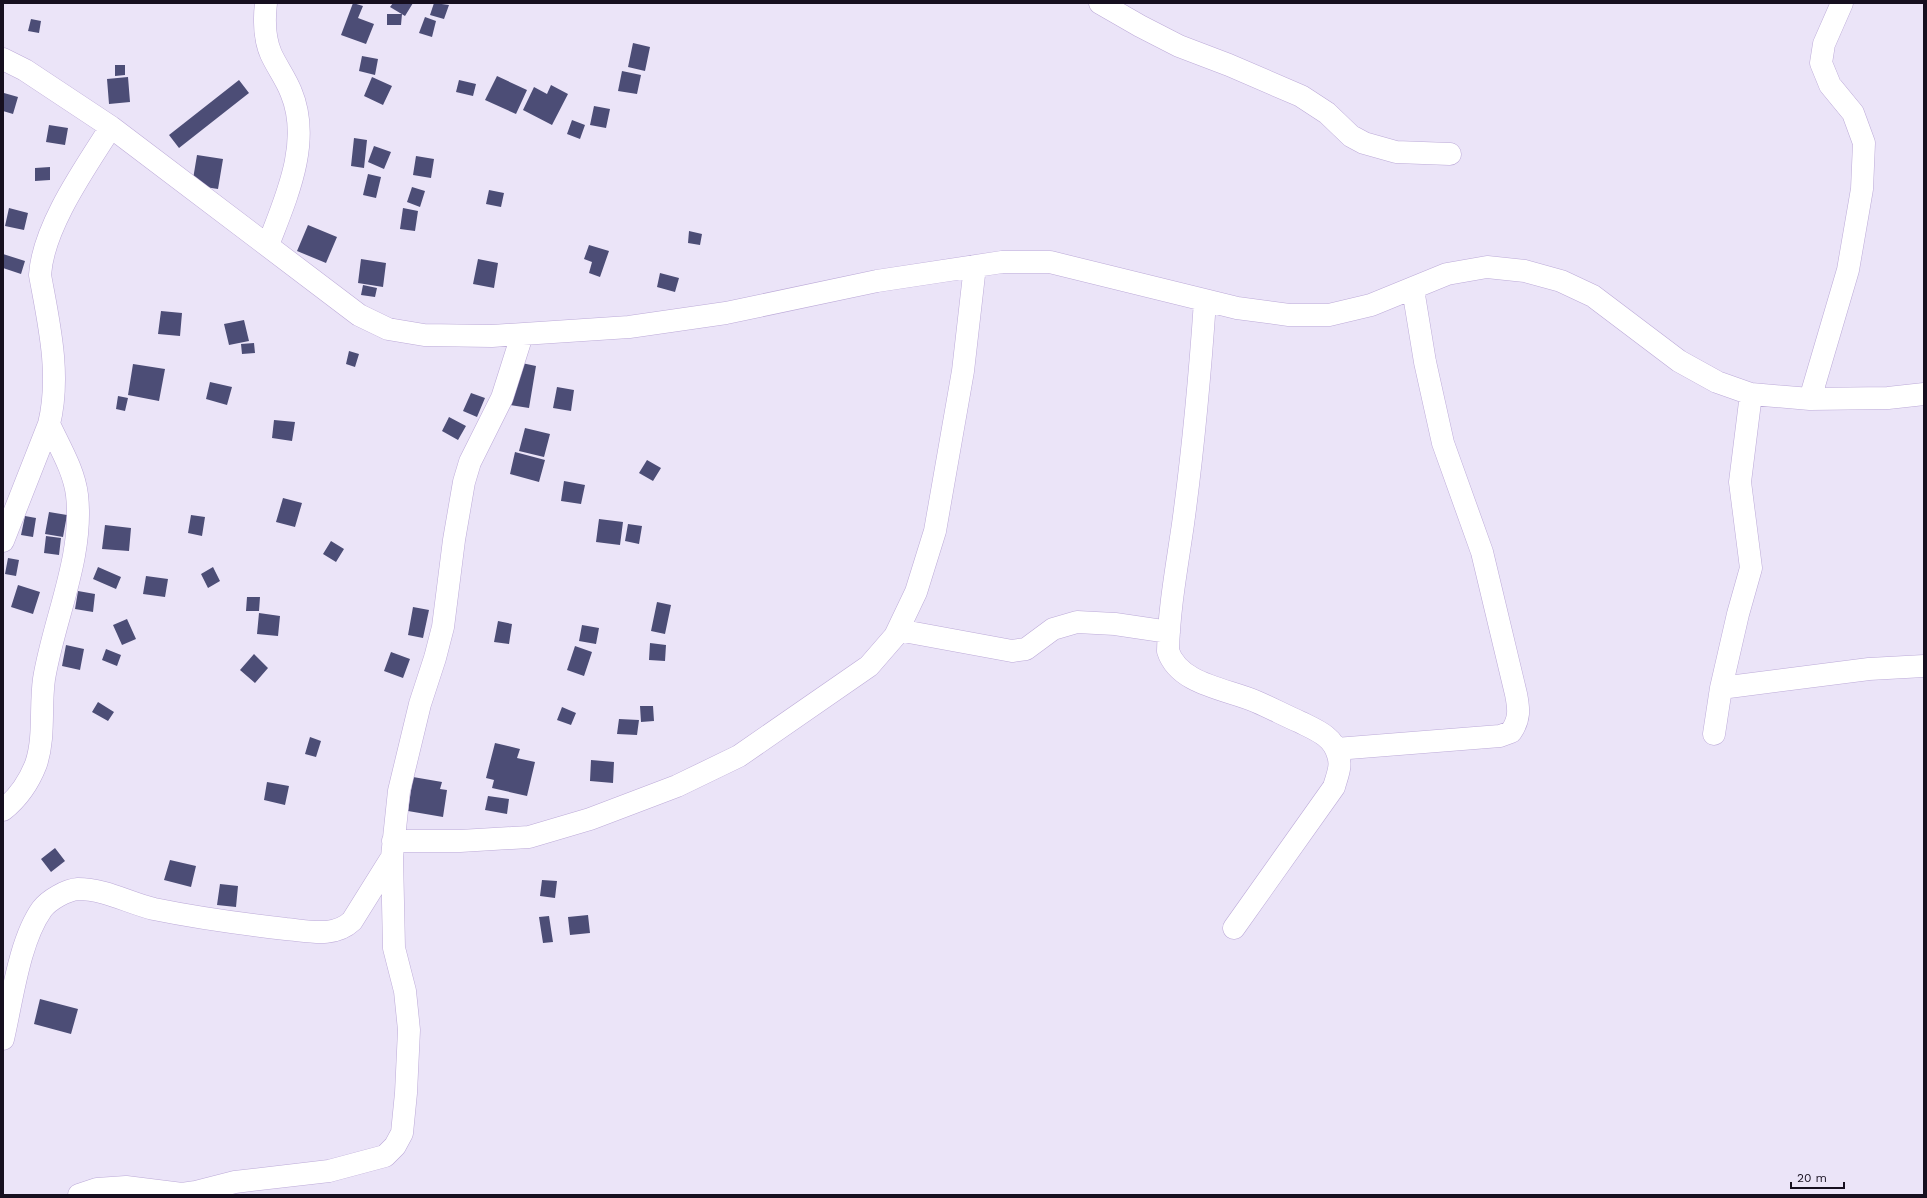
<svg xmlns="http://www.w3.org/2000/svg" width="1927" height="1198" font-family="'Work Sans',sans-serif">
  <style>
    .building { fill: #4c4d76 }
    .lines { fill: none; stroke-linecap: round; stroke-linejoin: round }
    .minor-casing { stroke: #bcaad8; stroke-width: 23 }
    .minor { stroke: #fff; stroke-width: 22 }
  </style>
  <rect width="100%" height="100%" fill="#ebe4f8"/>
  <path class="building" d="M353,3L363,6L358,18L374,24L366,44L341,35Z
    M393,3H413L405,16L390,7Z
    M434,3L449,5L444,19L430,15Z
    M387,14H402L401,25H387Z
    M425,17L436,21L432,37L419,33Z
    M31,19L41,21L39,33L28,31Z
    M633,43L650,47L645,71L628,67Z
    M362,56L378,59L375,75L359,71Z
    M115,65H125V75L115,76Z
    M622,71L641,75L637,94L618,91Z
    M497,76L527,90L516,114L485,100Z
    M128,77L130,102L109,104L107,79Z
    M372,77L392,86L383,105L364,96Z
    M239,80L249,93L179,148L169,135Z
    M459,80L476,84L473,96L456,92Z
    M551,85L568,94L552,125L523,110L534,87L547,94Z
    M4,93L18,97L13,114L3,111Z
    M594,106L610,109L606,128L590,125Z
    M572,120L585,125L580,139L567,134Z
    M49,125L68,128L65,145L46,142Z
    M354,138L367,140L364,168L351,166Z
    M374,146L391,152L384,169L368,162Z
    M197,155L223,159L218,189L192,185Z
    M416,156L434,159L431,178L413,175Z
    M50,167V180L35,181V168Z
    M368,174L381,177L376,198L363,195Z
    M412,187L425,191L420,207L407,202Z
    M489,190L504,193L501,207L486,204Z
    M9,208L28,213L24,230L5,226Z
    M403,208L418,211L415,231L400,229Z
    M308,225L337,237L326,263L297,251Z
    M689,231L702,234L700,245L688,243Z
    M589,245L609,251L600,277L589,273L592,262L584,259Z
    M3,254L25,261L21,274L3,268Z
    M361,259L386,263L383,287L358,283Z
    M478,259L498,263L494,288L473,284Z
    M660,273L679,278L675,292L657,287Z
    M363,285L377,288L375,297L361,295Z
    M161,311L182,313L180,336L158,334Z
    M244,320L249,341L229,345L224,324Z
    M254,343L255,353L242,354L241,344Z
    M349,351L359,354L355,367L346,364Z
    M517,362L536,366L529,408L510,405Z
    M133,364L165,369L159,401L128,395Z
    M210,382L232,387L227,405L206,399Z
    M557,387L574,390L571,411L553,408Z
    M471,393L485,398L477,417L463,411Z
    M118,396L128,398L125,411L116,409Z
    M449,417L466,426L458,440L442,431Z
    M274,420L295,422L292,441L272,438Z
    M525,428L550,434L544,457L519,451Z
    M515,452L545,460L539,482L510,474Z
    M647,460L661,468L653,481L639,473Z
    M564,481L585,485L581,504L561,501Z
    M283,498L302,503L295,527L276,522Z
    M49,512L67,515L63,537L45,534Z
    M191,515L205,517L202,536L188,533Z
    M25,516L36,518L33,537L21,535Z
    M599,519L623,522L620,545L596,542Z
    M628,524L642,526L639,544L625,541Z
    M105,525L131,528L129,551L102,549Z
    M46,536L61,538L59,555L44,553Z
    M331,541L344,549L336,562L323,554Z
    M8,558L19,560L16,576L5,574Z
    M98,567L121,577L116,589L93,579Z
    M213,567L220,581L208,588L201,574Z
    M146,576L168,579L165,597L143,594Z
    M18,585L40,592L33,614L11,607Z
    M78,591L95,594L93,612L75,609Z
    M247,597H260L259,611H246Z
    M657,602L671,605L665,634L651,631Z
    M413,607L429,610L423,638L408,635Z
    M259,613L280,616L278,636L257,634Z
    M127,619L136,639L122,645L113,625Z
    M498,621L512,624L509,644L494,642Z
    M582,625L599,628L596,644L579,641Z
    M650,643L666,645L665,661L649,660Z
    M66,645L84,649L80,670L62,666Z
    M575,646L592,652L584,676L567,670Z
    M106,649L121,655L117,666L102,660Z
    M391,652L410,659L403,678L384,671Z
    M254,654L268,668L255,683L240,670Z
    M98,702L114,712L108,721L92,712Z
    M640,706H653L654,721L641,722Z
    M562,707L576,713L571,725L557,720Z
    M619,719L639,720L637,735L617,734Z
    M310,737L321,741L316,757L305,754Z
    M495,743L520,749L517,758L535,762L527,796L492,788L494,780L486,778Z
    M591,760L614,762L613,783L590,781Z
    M413,777L442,782L440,789L447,790L443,817L408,811Z
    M267,782L289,786L285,805L264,800Z
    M488,796L509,799L507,814L485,810Z
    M55,848L65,861L51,872L41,859Z
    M170,860L196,866L191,887L164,880Z
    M542,880L557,881L555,898L540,896Z
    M220,884L238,886L236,907L217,905Z
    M588,915L590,933L570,935L568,917Z
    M549,916L553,942L543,943L539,917Z
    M40,999L78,1009L71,1034L34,1024Z"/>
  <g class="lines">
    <g class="minor-casing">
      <path id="minor" d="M266,3C264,20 264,38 271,54C277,67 286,79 291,92C312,142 286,198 268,245
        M1100,3L1140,26L1179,46L1229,65L1301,96L1327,113L1351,136L1364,143L1396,152L1450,154
        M3,59L25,70L111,127L359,315L388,329L424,335L492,336L629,327L726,313L877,281L1002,262H1050L1237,308L1289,315H1329L1371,305L1447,274L1487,267L1525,271L1561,281L1593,296L1679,361L1717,382L1751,394L1810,399L1888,398L1924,394
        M1205,301C1200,375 1193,450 1183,524C1177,566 1169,608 1168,651C1179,685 1228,689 1257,702C1271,708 1286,716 1300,722C1316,730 1333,736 1338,755C1342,766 1337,776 1334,787L1234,928
        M1810,399L1848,270L1862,189L1864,143L1853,113L1830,85L1821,63L1824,44L1842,3
        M3,541L49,424C61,375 49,324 40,275C43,227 85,168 111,127
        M898,630L1012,651L1026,649L1053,629L1077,622L1115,624L1169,632
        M1721,688L1869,669L1924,666
        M1714,734L1721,688L1738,614L1751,568L1740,482L1751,394
        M1336,749L1500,736L1511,732C1520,719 1519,709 1516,694L1482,552L1443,443L1425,362L1413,289
        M3,810C18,798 29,782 36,764C45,737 40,707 44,679C54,618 84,557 77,495C74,470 59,446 49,424
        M393,841H460L529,837L590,819L677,786L739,756L869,666L895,636L916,592L935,531L963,371L975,266
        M3,1039C12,1001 19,941 42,909C49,900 66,890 78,889C105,889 129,903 154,909C198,918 242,924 286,929C309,931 334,938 352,921L392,857
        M79,1195L97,1189L126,1187L182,1194L196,1192L235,1182L329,1171L385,1156L395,1146L402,1133L406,1093L409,1030L405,991L394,948L392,857L399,791L420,704L435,658L443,627L454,540L464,482L470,462L502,398L522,335"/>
    </g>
    <use href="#minor" class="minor"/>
  </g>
  <rect width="1927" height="1198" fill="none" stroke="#160f1f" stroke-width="8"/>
  <path d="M1791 1182v6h53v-6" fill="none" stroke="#160f1f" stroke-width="2"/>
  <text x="1797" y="1182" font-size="12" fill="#160f1f" stroke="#ebe4f8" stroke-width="3" paint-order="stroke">20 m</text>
</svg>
